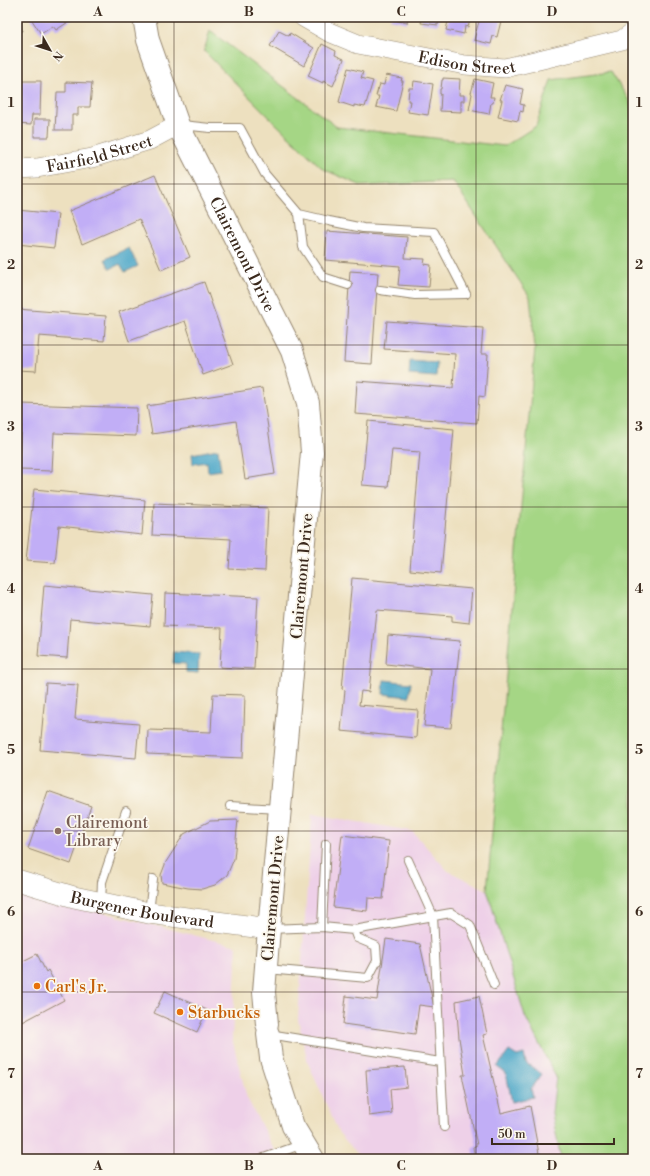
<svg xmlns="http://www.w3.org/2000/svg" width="650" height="1176" font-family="'Libre Bodoni',serif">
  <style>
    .built { fill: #eed0e8 }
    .green { fill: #a5d685; stroke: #708052 }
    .water { fill: #49a6c8; stroke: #426873 }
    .building { fill: #c1aef6 }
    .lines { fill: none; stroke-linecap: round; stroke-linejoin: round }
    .service-casing { stroke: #94856e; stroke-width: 10 }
    .tertiary-casing { stroke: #94856e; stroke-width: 20 }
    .secondary-casing { stroke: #94856e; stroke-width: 22 }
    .primary-casing { stroke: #94856e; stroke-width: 24 }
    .service { stroke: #fff; stroke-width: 8 }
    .tertiary { stroke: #fff; stroke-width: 19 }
    .secondary { stroke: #fff; stroke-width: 21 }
    .primary { stroke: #fff; stroke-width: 22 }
    .grid { fill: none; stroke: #3b2a1e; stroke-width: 1; stroke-opacity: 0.55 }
    .education-dot { fill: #8d6e63; stroke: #fbf7ec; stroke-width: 1.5 }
    .food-dot { fill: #e8710a; stroke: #fbf7ec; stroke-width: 1.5 }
    .labels { text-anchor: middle; stroke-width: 3.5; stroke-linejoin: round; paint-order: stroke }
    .street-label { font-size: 16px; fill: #3b2a1e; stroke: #fbf7ec }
    .education-label { font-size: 16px; fill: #785e54; stroke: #fbf7ec; text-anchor: start }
    .food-label { font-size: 16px; fill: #c56008; stroke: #fbf7ec; text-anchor: start }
    .neatline { fill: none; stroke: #3b2a1e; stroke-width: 1.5 }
    .grid-label { font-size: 13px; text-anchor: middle; font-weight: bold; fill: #3b2a1e }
  </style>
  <rect width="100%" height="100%" fill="#fbf7ec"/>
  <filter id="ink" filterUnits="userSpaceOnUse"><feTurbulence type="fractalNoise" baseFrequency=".025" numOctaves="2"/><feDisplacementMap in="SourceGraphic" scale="8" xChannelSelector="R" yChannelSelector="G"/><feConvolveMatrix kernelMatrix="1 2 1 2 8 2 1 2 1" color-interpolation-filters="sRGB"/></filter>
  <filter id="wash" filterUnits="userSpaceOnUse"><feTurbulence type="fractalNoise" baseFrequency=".012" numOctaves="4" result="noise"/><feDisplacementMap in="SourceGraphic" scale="16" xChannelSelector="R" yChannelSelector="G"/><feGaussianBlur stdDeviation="0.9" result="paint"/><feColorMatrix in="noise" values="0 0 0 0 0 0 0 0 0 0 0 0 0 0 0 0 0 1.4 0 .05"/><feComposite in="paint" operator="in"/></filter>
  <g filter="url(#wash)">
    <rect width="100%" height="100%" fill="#ede0bf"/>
    <path class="built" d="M312,814L412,831L448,871L487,890L525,1016L556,1077L552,1113L561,1159H362L339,1133L308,1063L298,1019Z
      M17,891L237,946L232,1038L247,1098L279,1159H17Z"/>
    <path class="green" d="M210,31L337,127L505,146L536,126L551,80L611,72L630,102L633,121V1159H561L552,1113L556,1077L525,1016L487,890L535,348L530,297L453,181L362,186L323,169L274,122L204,51Z"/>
    <path class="water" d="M129,248L138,266L125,272L120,264L110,269L105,259Z
      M410,361L437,363L436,377L409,375Z
      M218,449L221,470L208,472L207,462L193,464L192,454Z
      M174,652L199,654L198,673L186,672V664L173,663Z
      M384,680L411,683L409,697L383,694Z
      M509,1051L517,1056L524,1054L526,1063L542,1074L531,1089L533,1097L512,1102L506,1073L497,1067Z"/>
    <g id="blocks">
      <path class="building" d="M17,17H21L22,31H17Z
        M30,17H76L56,30L53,26L41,34Z
        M390,17H408L407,23L390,19Z
        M422,17H439L438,25L421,23Z
        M449,17H471L468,27L465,26L464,34L446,30Z
        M480,17H502L497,37L493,36L491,44L474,40Z
        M279,31L289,36L290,33L314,48L304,66L270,46Z
        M322,44L336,51L335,55L344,59L333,86L323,81V83L308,76Z
        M348,68L363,72L361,78L373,81L365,107L354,105V107L339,102Z
        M386,75L402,78L401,81H403L396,111L376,107L379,96H376L378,89V90L380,84L384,85Z
        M443,78L460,79L459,95H464V101H461V112L440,111L441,94H440V89H441L442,80H443Z
        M475,79L493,83L490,97H494L493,103H491L489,114L469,110L472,94L471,93Z
        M17,81H41L40,115H32L31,125L17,124Z
        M414,81L433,84L431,98L428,115L408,112L410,101H408L409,88H413Z
        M66,82L92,83L90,107H78V115H72V130H55L57,92H66Z
        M505,85L523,89L520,104L524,105L523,112L520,111L518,121L498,117L502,100H500Z
        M34,119H50L49,137H34Z
        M155,175L190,257L161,270L139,219L82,244L69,211Z
        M17,210L58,214L54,248L17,244Z
        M327,231L407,237L405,258L425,259L424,264L431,265L429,287L398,285L400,266L325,260Z
        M350,271L378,273L372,364L344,362Z
        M204,282L233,364L203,375L185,321L129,341L119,312Z
        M17,309L106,316L104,341L39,336L36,371L17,370Z
        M387,321L483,328L481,354H488L485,397L479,396L477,423L355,414L357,381L453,388L455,354L384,349Z
        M262,388L275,474L245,479L236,421L152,434L147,406Z
        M22,404L137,408L136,436L54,433L52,471L20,470Z
        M368,421L454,429L441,573L410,570L420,452L392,450L388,487L362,485Z
        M34,489L145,500L142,535L59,526L55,563L26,561Z
        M154,503L268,508L265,571L229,569L231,539L152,535Z
        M352,578L472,589L469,623L452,621V616L377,610L369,692L361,691L359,705L418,710L416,738L341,731L345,690L342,689Z
        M44,585L153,595L150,626L70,619L67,658L38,656Z
        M165,593L258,597L254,669L220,667L222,628L164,626Z
        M388,635L460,641L451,728L424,726L430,669L386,664Z
        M46,683L78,685L75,719L139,724L136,758L40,750Z
        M213,694L245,695L243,758L147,754L148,730L211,732Z
        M48,791L91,806L71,864L28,849Z
        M238,820L234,859L227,875L215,885L202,889L188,888L162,883L161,875L166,862L184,834L210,821Z
        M342,835L389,841L383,899L368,898L367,911L333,907Z
        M386,939L420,944L434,1007L419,1005L415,1034L343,1024L346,996L377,1000Z
        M37,954L46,972L48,970L64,1000L17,1025V964Z
        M165,991L207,1010L197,1032L154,1013Z
        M479,996L487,1034L483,1035L501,1113L530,1106L540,1159H475L473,1147L477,1145L462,1075H465L459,1038L456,1001Z
        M405,1067L407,1087L390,1089L392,1113L369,1116L366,1070Z"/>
    </g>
  </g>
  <g filter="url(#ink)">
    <use href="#blocks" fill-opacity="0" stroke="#94856e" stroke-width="1"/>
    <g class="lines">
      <g class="service-casing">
        <path id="service" d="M182,125L210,128H240L265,174L299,214
          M348,285L323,277L303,247L299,214L329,221L363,228L434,232L466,294L415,295L380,290
          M230,806L279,809
          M408,860L433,916L444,1127
          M101,902L102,882L126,811
          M149,912L153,879
          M322,927L326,844
          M269,929L322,927L354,930
          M267,969L368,978L377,961L376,946L357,938L354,930L451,913L470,925L494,985
          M269,1034L440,1062
          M261,1159L303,1144"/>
      </g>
      <g class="tertiary-casing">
        <g id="tertiary">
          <path id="s1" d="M303,17L329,32L358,44L465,65L505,68L622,40L633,32"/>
          <path id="s2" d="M17,169L37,168L92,158L150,140L178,125"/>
        </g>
      </g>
      <g class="secondary-casing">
        <g id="secondary">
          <path id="s3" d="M17,880L74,897L149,913L269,929"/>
        </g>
      </g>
      <g class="primary-casing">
        <g id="primary">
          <path id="s4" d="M144,17L148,40L178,125L292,351L308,403L312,452L268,941L264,992L267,1024"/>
          <path d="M268,1034L271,1058L293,1126L313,1159"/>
        </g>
      </g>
      <use href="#service" class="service"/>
      <use href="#tertiary" class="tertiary"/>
      <use href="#secondary" class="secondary"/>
      <use href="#primary" class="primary"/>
    </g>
  </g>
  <path class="grid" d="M174,17V1159M325,17V1159M476,17V1159M17,184H633M17,345H633M17,507H633M17,669H633M17,831H633M17,992H633"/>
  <circle class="education-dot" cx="58" cy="831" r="4"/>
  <g class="food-dot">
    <circle cx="37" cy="986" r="4"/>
    <circle cx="180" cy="1012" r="4"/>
  </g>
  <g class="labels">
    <g class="street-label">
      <text dy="6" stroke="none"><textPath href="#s1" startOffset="172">Edison Street</textPath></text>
      <text dy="6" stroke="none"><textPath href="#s2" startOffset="84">Fairfield Street</textPath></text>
      <text dy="6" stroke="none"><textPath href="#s4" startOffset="258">Clairemont Drive</textPath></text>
      <text transform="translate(301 576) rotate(-85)" y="6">Clairemont Drive</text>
      <text transform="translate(272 898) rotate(-85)" y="6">Clairemont Drive</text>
      <text dy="6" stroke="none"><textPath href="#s3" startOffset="129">Burgener Boulevard</textPath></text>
    </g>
    <g class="education-label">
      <text x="66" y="828">Clairemont<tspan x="66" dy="18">Library</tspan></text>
    </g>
    <g class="food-label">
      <text x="45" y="992">Carl's Jr.</text>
      <text x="188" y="1018">Starbucks</text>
    </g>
  </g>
  <rect width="650" height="1176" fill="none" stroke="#fbf7ec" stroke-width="44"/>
  <g transform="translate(50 50) rotate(129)" stroke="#fbf7ec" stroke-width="3" paint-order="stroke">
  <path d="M0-3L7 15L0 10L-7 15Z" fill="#3b2a1e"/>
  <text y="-6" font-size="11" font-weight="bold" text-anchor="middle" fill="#3b2a1e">N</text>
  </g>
  <path d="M492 1138v6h122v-6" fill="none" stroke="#3b2a1e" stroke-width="2"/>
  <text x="498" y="1138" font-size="12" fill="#3b2a1e" stroke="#fbf7ec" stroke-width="3" paint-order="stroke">50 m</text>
  <rect x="22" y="22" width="606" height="1132" class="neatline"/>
  <g class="grid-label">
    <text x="98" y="16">A</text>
    <text x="249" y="16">B</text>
    <text x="401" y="16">C</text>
    <text x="552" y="16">D</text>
    <text x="11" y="107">1</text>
    <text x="639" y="107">1</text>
    <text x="11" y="269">2</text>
    <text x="639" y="269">2</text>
    <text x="11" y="431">3</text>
    <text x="639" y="431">3</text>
    <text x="11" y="593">4</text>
    <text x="639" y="593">4</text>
    <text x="11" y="754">5</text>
    <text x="639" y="754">5</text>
    <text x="11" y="916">6</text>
    <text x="639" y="916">6</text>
    <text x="11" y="1078">7</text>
    <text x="639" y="1078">7</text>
    <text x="98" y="1170">A</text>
    <text x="249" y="1170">B</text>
    <text x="401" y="1170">C</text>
    <text x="552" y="1170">D</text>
  </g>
</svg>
